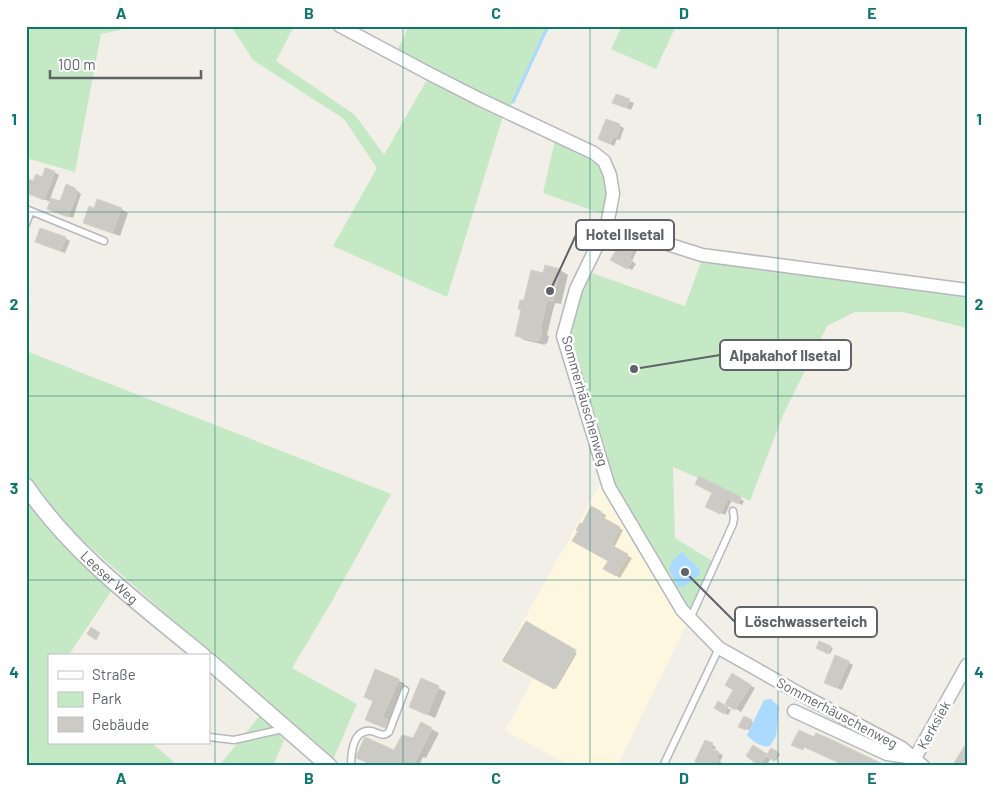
<svg xmlns="http://www.w3.org/2000/svg" width="993" height="792" font-family="Barlow,sans-serif">
  <style>
    .commercial { fill: #fef7e0 }
    .green { fill: #c5e8c5 }
    .water { fill: #aadaff }
    .shadow { fill: #0003 }
    .lines { fill: none; stroke-linecap: round; stroke-linejoin: round }
    .stream { stroke: #aadaff; stroke-width: 3 }
    .building { fill: #cccac5; stroke: #d6d1c6 }
    .service-casing { stroke: #b5b8bc; stroke-width: 9 }
    .minor-casing { stroke: #b5b8bc; stroke-width: 15 }
    .tertiary-casing { stroke: #b5b8bc; stroke-width: 18 }
    .service { stroke: #fff; stroke-width: 6 }
    .minor { stroke: #fff; stroke-width: 12 }
    .tertiary { stroke: #fff; stroke-width: 15 }
    .grid { fill: none; stroke: #0f766e; stroke-width: 1; stroke-opacity: 0.55 }
    .labels { text-anchor: middle; stroke-width: 5; stroke-linejoin: round; paint-order: stroke }
    .street-label { font-size: 14px; fill: #5f6368; stroke: #fff }
    .leader { fill: none; stroke: #5f6368; stroke-width: 2 }
    .callout-dot { fill: #5f6368; stroke: #fff; stroke-width: 2 }
    .callout { fill: #fff; stroke: #5f6368; stroke-width: 2 }
    .callout-label { font-size: 15px; text-anchor: middle; font-weight: bold; fill: #5f6368 }
    .neatline { fill: none; stroke: #0f766e; stroke-width: 2 }
    .grid-label { font-size: 16px; text-anchor: middle; font-weight: bold; fill: #0f766e }
  </style>
  <rect width="100%" height="100%" fill="#f1efe8"/>
  <path class="commercial" d="M600,484L686,625L617,766H571L505,731L533,679L500,662Z"/>
  <path class="green" d="M26,26H138L101,34L75,172L26,158Z
    M231,26H294L276,61L355,115L384,155L428,78L504,113L447,297L333,246L377,168L344,119L253,60Z
    M409,26H549L509,110L397,51Z
    M622,26H676L656,69L611,49Z
    M555,140L593,156L603,166L609,193L606,215L543,193Z
    M702,259L808,276L967,294V328L903,312H855L827,326L783,415L750,501L673,467L675,538L717,564L697,612L683,606L615,485L605,447L567,337L573,312L589,272L685,306Z
    M26,351L391,494L331,603L292,668L357,704L332,762L234,674L63,523L26,474Z
    M26,496L112,590L68,656H49V743H152L178,766H26Z
    M261,714L284,740L273,766H219Z"/>
  <path class="water" d="M682,552L700,570V574L684,587H678L669,569L673,560Z
    M771,699L779,707L776,736L770,746C762,748 752,741 747,735L764,700Z"/>
  <path class="shadow" d="M629,101L634,103L631,110L619,105Z
    M607,120L624,128L620,140L617,139L614,146L604,141Z
    M54,172L59,175L50,199L61,203L75,189L81,194L73,218L52,211L51,202L26,193L34,182Z
    M121,209L128,213L120,236L92,226L85,222L95,210Z
    M65,238L70,241L65,253L41,244Z
    M635,244L639,246L632,261L636,264L632,270L611,259Z
    M546,267L560,270L568,275L561,304L556,303L554,306L547,335L549,336L547,344L545,343V345L524,340L516,335L525,302L544,275Z
    M700,478L744,501L742,505L732,500L725,515L707,506L714,493Z
    M592,508L606,515L604,520L623,530L614,548L632,558L620,578L605,569L610,561L582,526Z
    M526,623L577,653L556,689L504,660Z
    M820,643L833,648L830,654L817,648Z
    M848,662L853,665L842,690L829,685Z
    M732,675L755,688L741,712L727,703L735,690Z
    M398,680L405,684L389,722L395,725L393,731L367,719Z
    M422,680L446,692L435,718L410,707Z
    M718,703L731,710L728,715L715,708Z
    M744,717L753,722L749,730L740,726Z
    M422,724L439,733L426,758L423,757L419,766H368L395,752L414,740Z
    M706,741L716,747L714,751L723,755L720,762L723,763L722,766H698Z
    M753,747L767,756L771,750L780,754L776,761L771,758L766,766H762L747,756Z"/>
  <g class="lines">
    <path class="stream" d="M513,102L548,26"/>
  </g>
  <path class="building" d="M616,94L630,99L626,108L612,103Z
    M606,119L620,124L618,128L620,129L616,138L613,137L610,144L598,139Z
    M45,168L55,171L44,200L26,193V178L33,181L36,174L42,177Z
    M66,184L75,188V190L78,191L68,217L47,209L51,198L60,201Z
    M97,199L122,208L112,233L83,223L89,206L94,208Z
    M40,228L66,237L60,251L35,242Z
    M623,239L636,243L629,258L633,260L627,269L610,260Z
    M545,265L560,269L553,301L548,300L547,301L540,330L542,331L539,340H537V341L515,336L521,310L518,309L520,300H524L531,270L543,273Z
    M699,476L741,497L738,504L728,499L720,514L705,507L712,493L695,484Z
    M591,506L602,512L600,516L620,527L611,545L628,554L616,576L603,569L608,561L572,541L578,531L576,530L580,523L582,524Z
    M526,621L576,650L554,689L502,661Z
    M91,627L100,633L96,640L87,634Z
    M819,641L831,646L828,654L816,648Z
    M835,655L849,661L837,688L824,683Z
    M375,669L399,679L382,718L388,720L385,728L365,720L373,701L364,697Z
    M732,673L751,685L735,710L725,704L733,690L725,685Z
    M421,678L439,686L427,715L409,707Z
    M718,701L728,707L724,714L714,708Z
    M744,716L752,720L746,730L738,727Z
    M421,722L432,728L413,766H367L368,763L356,758L357,754L365,737L394,750L402,735L413,738Z
    M799,730L814,737L816,733L828,738L887,766H837L839,763L804,747L803,750L791,745Z
    M705,740L713,743L711,748L719,752L716,758L719,760L716,766H697L695,761Z
    M967,742V766H952Z
    M753,745L767,754L759,766L746,756Z
    M771,748L778,752L774,761L766,756Z"/>
  <g class="lines">
    <g class="service-casing">
      <path id="service" d="M26,209L104,241
        M26,224L31,211
        M690,619L733,524L734,518L733,511
        M209,737L234,740L283,729
        M351,766C351,753 353,729 371,731C378,732 382,738 389,732L405,690
        M663,766L719,648"/>
    </g>
    <g class="minor-casing">
      <path id="minor" d="M340,26L428,73L479,99L594,153L604,161L610,175L613,194L607,225L576,289L563,336L609,487L682,610L719,648L804,696L902,748L923,766
        M607,225L702,255L967,290
        M794,711L887,754L915,758L967,665"/>
    </g>
    <g class="tertiary-casing">
      <g id="tertiary">
        <path id="s1" d="M26,486C73,555 140,604 203,656"/>
        <path d="M209,661L329,766"/>
      </g>
    </g>
    <use href="#service" class="service"/>
    <use href="#minor" class="minor"/>
    <use href="#tertiary" class="tertiary"/>
  </g>
  <path class="grid" d="M215,26V766M403,26V766M590,26V766M778,26V766M26,212H967M26,396H967M26,580H967"/>
  <g class="labels">
    <g class="street-label">
      <text transform="translate(585 401) rotate(74)" y="5">Sommerhäuschenweg</text>
      <text dy="5" stroke="none"><textPath href="#s1" startOffset="124">Leeser Weg</textPath></text>
      <text transform="translate(837 713) rotate(28)" y="5">Sommerhäuschenweg</text>
      <text transform="translate(934 725) rotate(-61)" y="5">Kerksiek</text>
    </g>
  </g>
  <path class="leader" d="M550 291L576 235M634 369L720 355M685 572L735 622"/>
  <g class="callout-dot">
    <circle cx="550" cy="291" r="5"/>
    <circle cx="634" cy="369" r="5"/>
    <circle cx="685" cy="572" r="5"/>
  </g>
  <g class="callout">
    <rect x="576" y="220" width="98" height="30" rx="5"/>
    <rect x="720" y="340" width="131" height="30" rx="5"/>
    <rect x="735" y="607" width="142" height="30" rx="5"/>
  </g>
  <g class="callout-label">
    <text x="625" y="240">Hotel Ilsetal</text>
    <text x="785" y="361">Alpakahof Ilsetal</text>
    <text x="806" y="627">Löschwasserteich</text>
  </g>
  <rect width="993" height="792" fill="none" stroke="#ffffff" stroke-width="55"/>
  <rect x="48" y="654" width="162" height="90" fill="#ffffff" stroke="#bfc1c3"/>
  <rect x="58" y="671" width="25" height="8" fill="#ffffff" stroke="#bfc1c3"/>
  <text x="92" y="680" font-size="15" fill="#5f6368">Straße</text>
  <rect x="58" y="692" width="25" height="15" fill="#c5e8c5" stroke="#bfc1c3"/>
  <text x="92" y="704" font-size="15" fill="#5f6368">Park</text>
  <rect x="58" y="717" width="25" height="15" fill="#cccac5" stroke="#bfc1c3"/>
  <text x="92" y="730" font-size="15" fill="#5f6368">Gebäude</text>
  <path d="M50 70v8h151v-8" fill="none" stroke="#5f6368" stroke-width="2.5"/>
  <text x="58" y="70" font-size="15" fill="#5f6368" stroke="#ffffff" stroke-width="4" paint-order="stroke">100 m</text>
  <rect x="28" y="28" width="938" height="736" class="neatline"/>
  <g class="grid-label">
    <text x="121" y="19">A</text>
    <text x="309" y="19">B</text>
    <text x="496" y="19">C</text>
    <text x="684" y="19">D</text>
    <text x="872" y="19">E</text>
    <text x="14" y="125">1</text>
    <text x="979" y="125">1</text>
    <text x="14" y="310">2</text>
    <text x="979" y="310">2</text>
    <text x="14" y="494">3</text>
    <text x="979" y="494">3</text>
    <text x="14" y="678">4</text>
    <text x="979" y="678">4</text>
    <text x="121" y="784">A</text>
    <text x="309" y="784">B</text>
    <text x="496" y="784">C</text>
    <text x="684" y="784">D</text>
    <text x="872" y="784">E</text>
  </g>
</svg>
